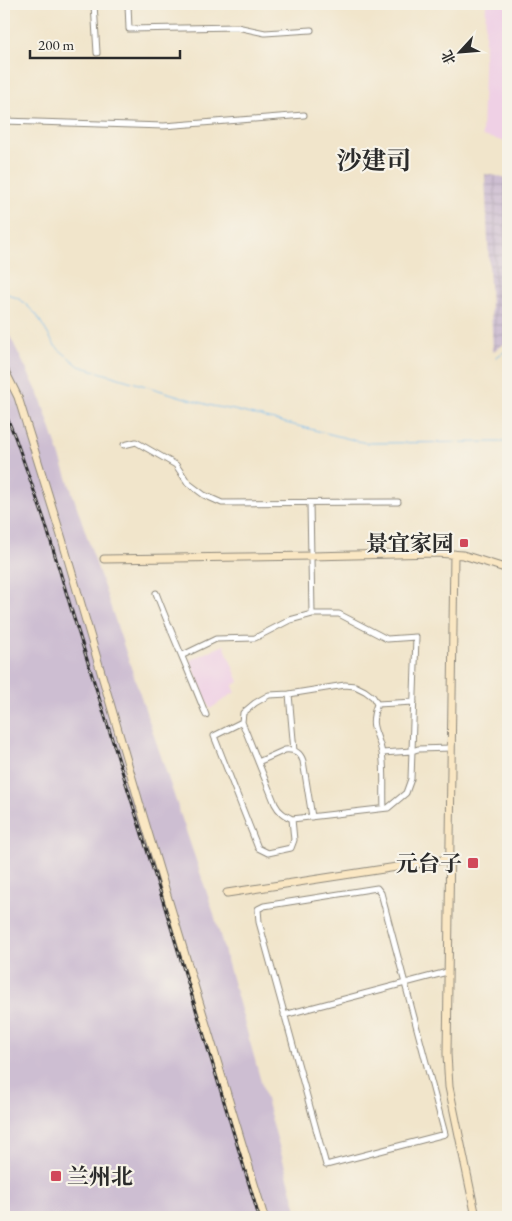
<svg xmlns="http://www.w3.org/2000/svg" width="512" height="1221" font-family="'EB Garamond','Noto Serif SC',serif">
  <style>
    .built { fill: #efd0e5 }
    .industrial { fill: url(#industrial-grid) }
    .railway { fill: #cdbed2 }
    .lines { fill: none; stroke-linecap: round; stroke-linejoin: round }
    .stream { stroke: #77baed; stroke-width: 1 }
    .street-casing { stroke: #8e887b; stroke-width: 7 }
    .secondary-casing { stroke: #8e887b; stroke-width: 9 }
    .street { stroke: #fff; stroke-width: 5 }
    .secondary { stroke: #fae7c3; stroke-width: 7 }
    .rail-casing { stroke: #2b2b2b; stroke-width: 3 }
    .rail { stroke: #f7f3e8; stroke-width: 1; stroke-dasharray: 4; stroke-linecap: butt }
    .poi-dot { fill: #d1495b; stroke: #f7f3e8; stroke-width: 2 }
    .labels { text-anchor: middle; stroke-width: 4.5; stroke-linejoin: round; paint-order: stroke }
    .poi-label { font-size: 22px; font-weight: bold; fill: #2b2b2b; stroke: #f7f3e8; text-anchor: end }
    .quarter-label { font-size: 25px; font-weight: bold; fill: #2b2b2b; stroke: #f7f3e8 }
  </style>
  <defs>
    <pattern id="industrial-grid" width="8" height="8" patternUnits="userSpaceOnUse" patternTransform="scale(1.25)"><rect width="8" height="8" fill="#cdbed2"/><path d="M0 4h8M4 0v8" fill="none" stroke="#b0a3b4"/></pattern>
  </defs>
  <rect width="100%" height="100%" fill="#f7f3e8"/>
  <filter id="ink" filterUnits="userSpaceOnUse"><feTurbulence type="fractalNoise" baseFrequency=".02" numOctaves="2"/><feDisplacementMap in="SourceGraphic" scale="10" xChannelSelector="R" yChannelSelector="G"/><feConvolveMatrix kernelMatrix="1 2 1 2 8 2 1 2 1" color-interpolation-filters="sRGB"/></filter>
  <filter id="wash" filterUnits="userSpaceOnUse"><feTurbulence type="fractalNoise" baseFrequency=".0096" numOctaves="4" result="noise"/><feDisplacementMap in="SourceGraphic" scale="20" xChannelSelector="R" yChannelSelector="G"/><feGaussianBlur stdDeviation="1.12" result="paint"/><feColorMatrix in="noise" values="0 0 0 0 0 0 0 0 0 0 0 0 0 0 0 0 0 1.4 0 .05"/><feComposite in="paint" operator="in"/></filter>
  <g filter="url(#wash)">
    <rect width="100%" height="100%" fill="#f1e5cb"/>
    <path class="built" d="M486,4H508V142L482,136Z
      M224,645L239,682L233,685L235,692L210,709L190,660Z"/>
    <path class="industrial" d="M485,174L508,178V341L493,352Z"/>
    <path class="railway" d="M4,324L40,397L214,914L299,1217H4Z"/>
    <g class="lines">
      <path class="stream" d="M4,292L21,300L36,314L55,346L79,366L212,406L234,410L366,443L508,442
        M496,357L508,350"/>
    </g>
  </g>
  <g filter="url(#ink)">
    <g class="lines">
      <g class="street-casing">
        <path id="street" d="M94,4L97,53
          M128,4L129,29L237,27L265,33L311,30
          M4,121L164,126L304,115
          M124,445L136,442L176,465L188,483L204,495L222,503L398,502
          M310,503L312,614
          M156,593C172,635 190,674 206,715
          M183,655L216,639L255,638L290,620L312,614H339L387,639L416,637L411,779L406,793L388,808L292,819C284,815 279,812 275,804L242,722L243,713L255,703L269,695L289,694L345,685L355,686L365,691L373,697L377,704
          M289,694L294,751
          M377,704C368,730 378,730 382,753C385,770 383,791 384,808
          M377,704L414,702
          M242,722L214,736L258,848L268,853L291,848L294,840L292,819
          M382,753L412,751L418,749L451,748
          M258,762L285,750C294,749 300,752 303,761L312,817
          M377,888L381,893L445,1134L326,1165L259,922L258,909L264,906Z
          M284,1015L447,972"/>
      </g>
      <g class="secondary-casing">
        <path id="secondary" d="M4,369L18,397L62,539L144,819L264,1217
          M454,554L447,1054L449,1087L476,1217
          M104,559L312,556L437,553L463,555L508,569
          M227,893L449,859"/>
      </g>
      <use href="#street" class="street"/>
      <use href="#secondary" class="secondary"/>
      <g class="rail-casing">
        <path id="rail" d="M4,410L15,437L44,519L73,615L163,901L259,1217"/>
      </g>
      <use href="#rail" class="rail"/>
    </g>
  </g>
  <g class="poi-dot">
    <rect x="459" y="538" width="10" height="10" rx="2.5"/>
    <rect x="467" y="857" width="12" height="12" rx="2.5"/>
    <rect x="50" y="1170" width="12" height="12" rx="2.5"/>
  </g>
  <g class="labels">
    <g class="poi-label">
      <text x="454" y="551">景宜家园</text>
      <text x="462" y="871">元台子</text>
      <text x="67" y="1184" text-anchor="start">兰州北</text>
    </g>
    <g class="quarter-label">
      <text x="374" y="169">沙建司</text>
    </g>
  </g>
  <rect width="512" height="1221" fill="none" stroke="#f7f3e8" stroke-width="20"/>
  <g transform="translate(460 52) rotate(244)" stroke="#f7f3e8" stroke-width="4" paint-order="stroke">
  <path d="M0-4L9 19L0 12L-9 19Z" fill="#2b2b2b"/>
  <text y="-8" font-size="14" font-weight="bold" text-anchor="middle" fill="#2b2b2b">北</text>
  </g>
  <path d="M30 50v8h150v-8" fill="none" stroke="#2b2b2b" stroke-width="2.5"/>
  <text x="38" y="50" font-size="15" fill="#2b2b2b" stroke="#f7f3e8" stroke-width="4" paint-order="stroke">200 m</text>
</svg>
